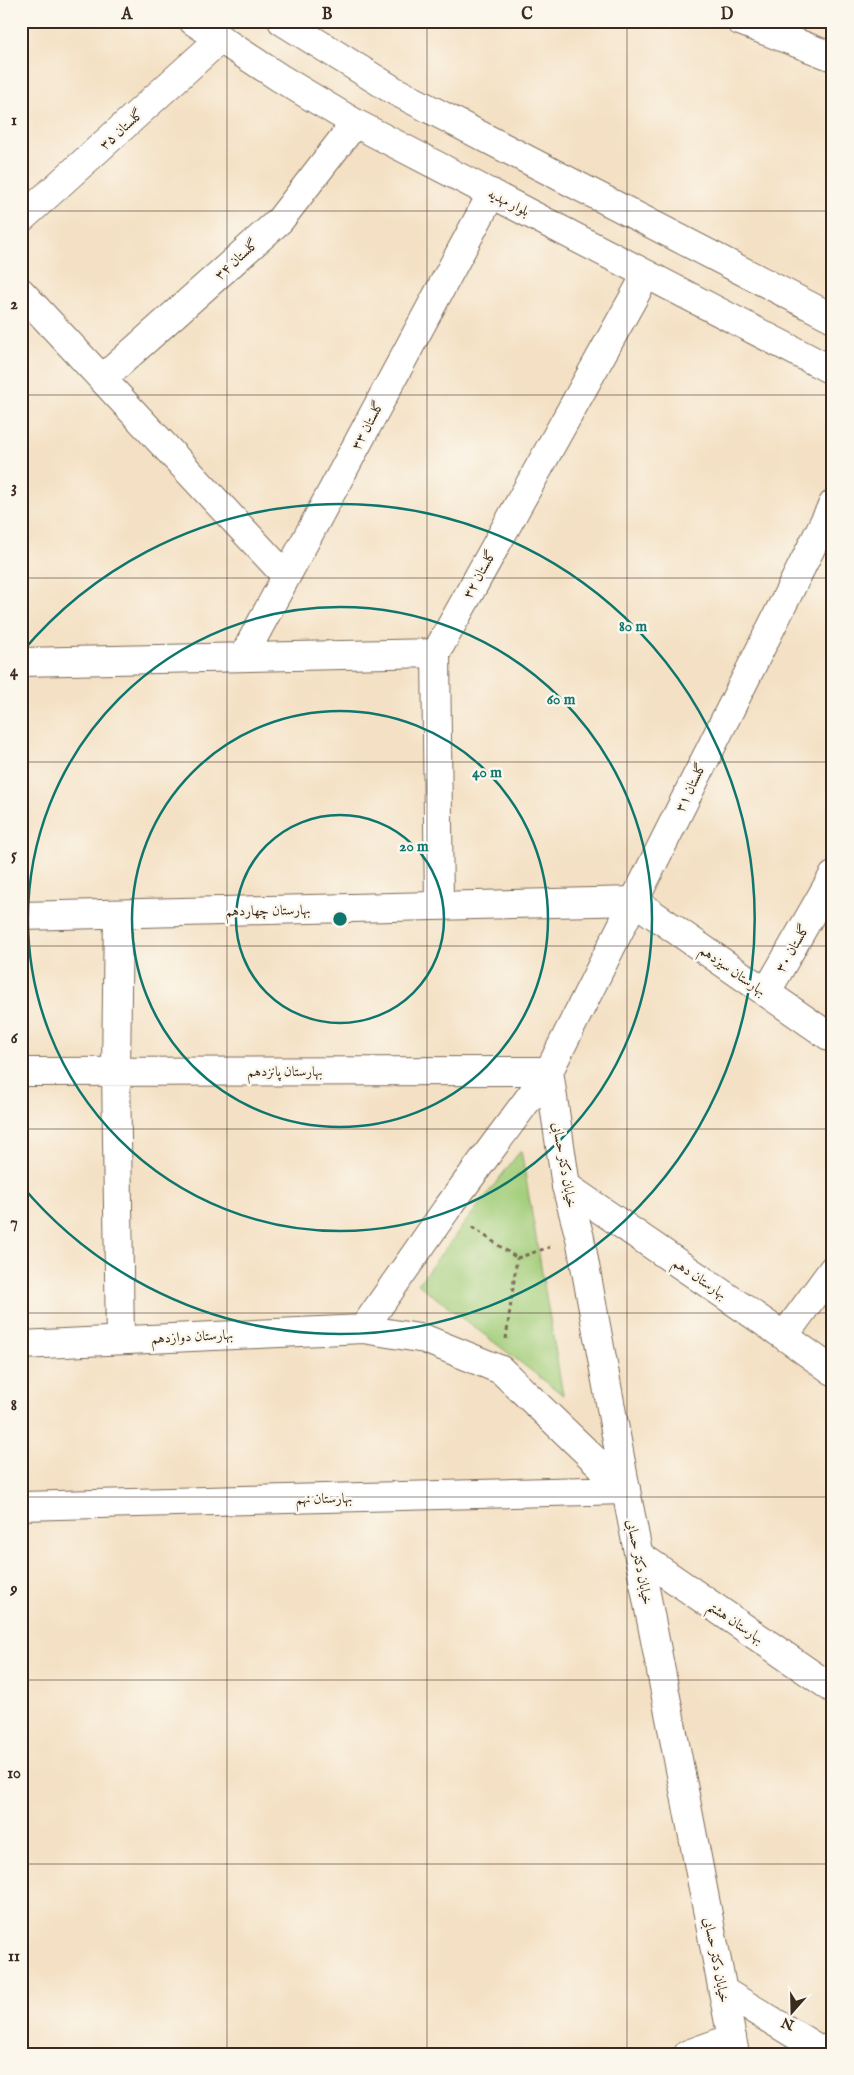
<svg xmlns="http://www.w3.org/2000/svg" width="854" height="2075" font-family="'IM FELL English',Amiri,serif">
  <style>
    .green { fill: #a2cd79; stroke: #6e7c4c }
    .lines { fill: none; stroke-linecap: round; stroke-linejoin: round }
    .street-casing { stroke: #7c6a58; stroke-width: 30 }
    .secondary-casing { stroke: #7c6a58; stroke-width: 30 }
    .path { stroke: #7c6a58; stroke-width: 3; stroke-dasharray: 4 4; stroke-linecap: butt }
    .street { stroke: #fff; stroke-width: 28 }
    .secondary { stroke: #fff; stroke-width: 28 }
    .grid { fill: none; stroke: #3b2a1e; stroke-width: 1; stroke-opacity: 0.55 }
    .ring { fill: none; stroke: #0f766e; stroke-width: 2.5 }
    .labels { text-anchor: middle; stroke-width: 5; stroke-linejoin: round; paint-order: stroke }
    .street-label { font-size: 14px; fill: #3b2a1e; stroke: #fbf7ec }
    .centre { fill: #0f766e; stroke: #fbf7ec; stroke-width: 2.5 }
    .ring-label { font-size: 15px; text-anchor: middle; font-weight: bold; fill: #0f766e; stroke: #fbf7ec; stroke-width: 5; stroke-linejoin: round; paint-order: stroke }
    .neatline { fill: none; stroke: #3b2a1e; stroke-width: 2 }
    .grid-label { font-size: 16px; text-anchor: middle; font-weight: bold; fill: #3b2a1e }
  </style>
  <rect width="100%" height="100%" fill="#fbf7ec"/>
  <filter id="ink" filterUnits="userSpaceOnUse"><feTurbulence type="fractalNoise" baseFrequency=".02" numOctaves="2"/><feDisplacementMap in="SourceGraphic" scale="10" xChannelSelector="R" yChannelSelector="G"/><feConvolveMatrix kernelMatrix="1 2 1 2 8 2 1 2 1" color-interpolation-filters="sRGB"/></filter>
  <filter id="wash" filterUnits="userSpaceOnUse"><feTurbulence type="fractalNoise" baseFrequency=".0096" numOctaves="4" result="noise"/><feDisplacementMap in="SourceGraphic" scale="20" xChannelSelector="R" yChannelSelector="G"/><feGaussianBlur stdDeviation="1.12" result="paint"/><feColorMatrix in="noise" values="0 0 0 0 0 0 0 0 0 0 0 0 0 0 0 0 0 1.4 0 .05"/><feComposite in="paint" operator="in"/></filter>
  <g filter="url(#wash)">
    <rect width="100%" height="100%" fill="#f4e1c5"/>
    <path class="green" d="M521,1150L563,1395L418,1284Z"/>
  </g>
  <g filter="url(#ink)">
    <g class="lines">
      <g class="street-casing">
        <path id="street" d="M740,21L833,57
          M21,219L220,39
          M21,292L286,576
          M102,379L280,220L355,123
          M243,657L492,193
          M21,662L436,653
          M439,905L436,653L646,275
          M118,914L116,1071L120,1340
          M21,916L634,901L833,1039
          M766,993L833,876
          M21,1072L549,1071
          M566,1186L784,1336L833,1371
          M784,1336L833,1269
          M21,1506L626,1490
          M639,1555L833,1689
          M723,1991L827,2054
          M688,2054L732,2038"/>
      </g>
      <g class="secondary-casing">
        <path id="secondary" d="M193,21L280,78L355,123L833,371
          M282,21L393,90L833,318
          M549,1071L566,1186L580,1238L626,1490L735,2054
          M21,1345L363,1329
          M626,1490L501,1370L425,1339L363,1329L446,1210L549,1071L833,504"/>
      </g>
      <path class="path" d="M472,1227L517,1258
        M517,1258L550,1247
        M506,1339L517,1258"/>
      <use href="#street" class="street"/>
      <use href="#secondary" class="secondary"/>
    </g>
  </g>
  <path class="grid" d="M227,21V2054M427,21V2054M627,21V2054M21,211H833M21,395H833M21,578H833M21,762H833M21,946H833M21,1129H833M21,1313H833M21,1497H833M21,1680H833M21,1864H833"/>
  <g class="ring">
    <circle cx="340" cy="919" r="104"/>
    <circle cx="340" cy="919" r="208"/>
    <circle cx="340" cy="919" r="312"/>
    <path d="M22 652A415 415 0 1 1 22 1186"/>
  </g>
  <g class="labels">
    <g class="street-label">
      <text transform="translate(121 129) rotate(-42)" y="5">گلستان ۳۵</text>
      <text transform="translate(509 202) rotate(27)" y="5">بلوار مهدیه</text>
      <text transform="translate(236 259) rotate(-42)" y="5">گلستان ۳۴</text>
      <text transform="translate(367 425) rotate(-62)" y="5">گلستان ۳۳</text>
      <text transform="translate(479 574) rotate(-61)" y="5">گلستان ۳۲</text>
      <text transform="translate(690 787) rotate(-64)" y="5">گلستان ۳۱</text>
      <text transform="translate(268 910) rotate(-1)" y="5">بهارستان چهاردهم</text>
      <text transform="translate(792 948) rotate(-60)" y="5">گلستان ۳۰</text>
      <text transform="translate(733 970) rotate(35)" y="5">بهارستان سیزدهم</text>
      <text x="285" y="1076">بهارستان پانزدهم</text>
      <text transform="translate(565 1165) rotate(80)" y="5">خیابان دکتر حسابی</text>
      <text transform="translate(700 1278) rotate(34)" y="5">بهارستان دهم</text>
      <text transform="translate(192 1336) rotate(-3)" y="5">بهارستان دوازدهم</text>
      <text transform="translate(324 1498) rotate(-1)" y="5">بهارستان نهم</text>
      <text transform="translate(640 1562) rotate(79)" y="5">خیابان دکتر حسابی</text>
      <text transform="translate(736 1622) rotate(34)" y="5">بهارستان هشتم</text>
      <text transform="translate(717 1960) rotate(79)" y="5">خیابان دکتر حسابی</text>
    </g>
  </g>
  <circle cx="340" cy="919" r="8" class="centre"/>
  <g class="ring-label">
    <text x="633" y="631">80 m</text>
    <text x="561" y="704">60 m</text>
    <text x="487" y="777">40 m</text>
    <text x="414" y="851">20 m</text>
  </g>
  <rect width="854" height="2075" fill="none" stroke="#fbf7ec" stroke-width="55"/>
  <g transform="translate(792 2012) rotate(200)" stroke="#fbf7ec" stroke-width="4" paint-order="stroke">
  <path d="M0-4L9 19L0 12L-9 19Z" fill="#3b2a1e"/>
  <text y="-8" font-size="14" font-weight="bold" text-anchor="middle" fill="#3b2a1e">N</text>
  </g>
  <rect x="28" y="28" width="798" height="2020" class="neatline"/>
  <g class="grid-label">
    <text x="127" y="19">A</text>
    <text x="327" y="19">B</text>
    <text x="527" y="19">C</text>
    <text x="727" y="19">D</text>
    <text x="14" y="125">1</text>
    <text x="14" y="309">2</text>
    <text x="14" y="492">3</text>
    <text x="14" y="676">4</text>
    <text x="14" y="860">5</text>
    <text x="14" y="1043">6</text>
    <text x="14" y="1227">7</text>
    <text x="14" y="1410">8</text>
    <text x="14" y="1594">9</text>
    <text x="14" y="1778">10</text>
    <text x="14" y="1961">11</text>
  </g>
</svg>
